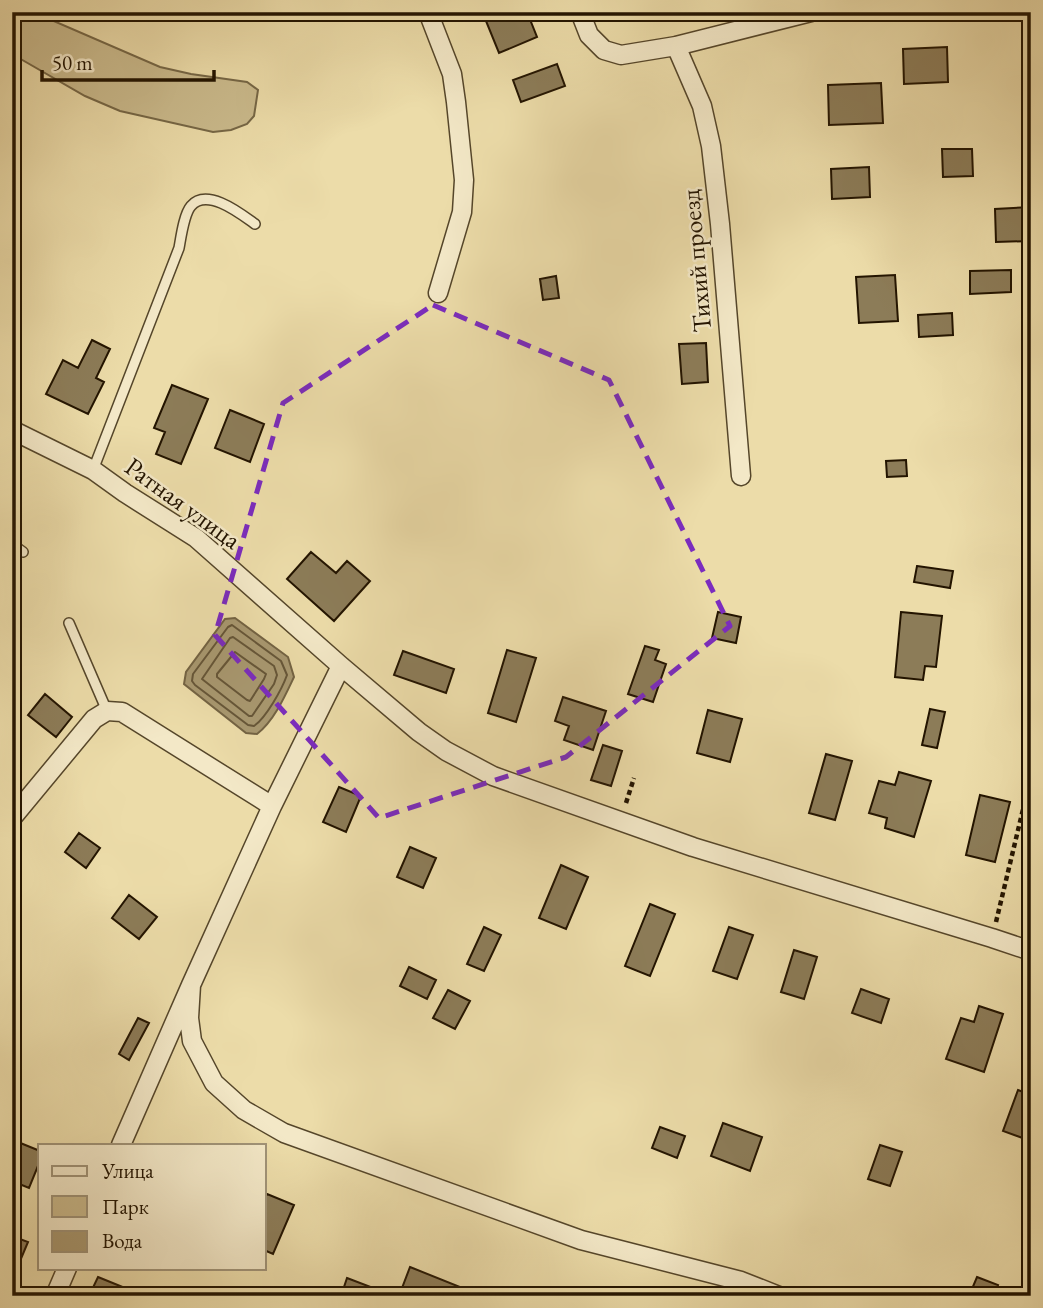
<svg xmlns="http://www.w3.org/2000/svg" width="1043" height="1308" font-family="'EB Garamond',serif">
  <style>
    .green { fill: #caba8c; stroke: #766746; stroke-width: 2 }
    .water { fill: #a89870; stroke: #736343; stroke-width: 2 }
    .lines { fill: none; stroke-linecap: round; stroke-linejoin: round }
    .shore { stroke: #665638; stroke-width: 2 }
    .building { fill: #8c7c58; stroke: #231400; stroke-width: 2 }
    .service-casing { stroke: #55462a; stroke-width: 12 }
    .minor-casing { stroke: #55462a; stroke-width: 21 }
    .path { stroke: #231400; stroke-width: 4.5; stroke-dasharray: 5 3.5; stroke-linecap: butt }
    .service { stroke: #f3e8c7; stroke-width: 9 }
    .minor { stroke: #f3e8c7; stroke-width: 18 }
    .marked { fill: none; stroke: #7b2cbf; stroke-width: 5; stroke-dasharray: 14 9; stroke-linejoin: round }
    .labels { text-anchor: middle; stroke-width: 5; stroke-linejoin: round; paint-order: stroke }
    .street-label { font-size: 26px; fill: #231400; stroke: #f3e8c7 }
  </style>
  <rect width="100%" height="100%" fill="#ecdca9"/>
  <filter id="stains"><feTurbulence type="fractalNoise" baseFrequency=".00286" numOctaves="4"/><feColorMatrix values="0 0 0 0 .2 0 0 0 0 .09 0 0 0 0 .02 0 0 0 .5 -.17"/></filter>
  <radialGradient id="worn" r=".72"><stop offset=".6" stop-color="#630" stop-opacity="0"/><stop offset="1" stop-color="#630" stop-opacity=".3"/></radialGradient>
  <path class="green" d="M12,12H33L160,67L191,74L247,82L258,90L254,116L247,124L231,130L213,132L120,111L85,96L12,54Z"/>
  <path class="water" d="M235,618L288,657L294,677C285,696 274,721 257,734L246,733L184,684L186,672L225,619Z"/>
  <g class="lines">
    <path class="shore" d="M232,625L281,661L287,675C282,689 266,718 254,726L248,725L195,685L192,681L193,674L228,627Z
      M233,637L274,666L277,675L274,684L252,716H249L202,679L230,638Z
      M235,652L266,674L264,679L250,701L247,700L217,677V674Z"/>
  </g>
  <path class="building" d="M507,12H527L537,37L499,53L486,21Z
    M947,47L948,82L904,84L903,49Z
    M557,64L565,86L521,102L513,80Z
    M881,83L883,123L829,125L828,85Z
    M942,149H972L973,176L943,177Z
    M869,167L870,197L832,199L831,169Z
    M1031,207V241L996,242L995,209Z
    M1011,270V292L970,294V271Z
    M895,275L898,321L859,323L856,277Z
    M556,276L559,298L543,300L540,279Z
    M952,313L953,335L919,337L918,315Z
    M92,340L110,349L96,378L104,382L88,414L46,394L63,360L78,368Z
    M706,343L708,382L682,384L679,344Z
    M172,385L208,399L181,464L156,454L165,432L154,428Z
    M230,410L264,424L250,462L215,448Z
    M906,460L907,476L887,477L886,461Z
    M311,552L336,573L347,561L370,581L334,621L287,579Z
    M917,566L953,571L950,588L914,582Z
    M718,612L741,617L736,643L712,638Z
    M901,612L942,616L936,667L925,666L923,680L895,677Z
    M645,646L659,650L655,660L666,664L653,702L628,694Z
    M507,650L536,658L516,722L488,713Z
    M403,651L454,669L446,693L394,675Z
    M45,694L72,717L56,737L28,715Z
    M563,697L606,711L593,750L564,740L569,726L555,721Z
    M930,709L945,712L937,748L922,745Z
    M708,710L742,719L730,762L697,753Z
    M603,745L622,751L611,786L591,780Z
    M826,754L852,761L835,820L809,813Z
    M899,772L931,781L914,837L885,828L887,818L869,813L879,781L895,785Z
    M339,787L361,796L346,832L323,822Z
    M980,795L1010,802L995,862L966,855Z
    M79,833L100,848L86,868L65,852Z
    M410,847L436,858L423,888L397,877Z
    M561,865L588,877L566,929L539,918Z
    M129,895L157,917L139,939L112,918Z
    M650,904L675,914L650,976L625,966Z
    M484,927L501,935L484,971L467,964Z
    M729,927L753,935L737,979L713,971Z
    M794,950L817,957L804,999L781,992Z
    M409,967L436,980L427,999L400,986Z
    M861,989L889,999L881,1023L852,1013Z
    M448,990L470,1001L455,1029L433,1018Z
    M979,1006L1003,1014L984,1072L946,1059L961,1018L974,1022Z
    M138,1018L149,1023L129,1060L119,1054Z
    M1018,1090L1031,1095V1141L1003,1131Z
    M723,1123L762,1137L750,1171L711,1156Z
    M660,1127L685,1136L677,1158L652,1148Z
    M13,1140L40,1151V1161L29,1188L12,1181Z
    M880,1145L902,1152L890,1186L868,1179Z
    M267,1194L294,1205L273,1254L264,1250V1200Z
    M12,1236L28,1242L15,1273L12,1271Z
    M410,1267L460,1287L456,1296H399Z
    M98,1277L135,1292L133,1296H89Z
    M977,1277L998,1285L994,1296H969Z
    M347,1278L376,1289L373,1296H341Z"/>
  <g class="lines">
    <g class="service-casing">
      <path id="service" d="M93,470L179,248C181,237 184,214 191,206C207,187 241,214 255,224
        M12,544L23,552
        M69,623L107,711"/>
    </g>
    <g class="minor-casing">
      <path id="minor" d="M428,12L452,74L456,102L464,180L462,212L438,293
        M580,12L589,35L604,50L621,55L676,46L811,12
        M676,46L702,106L711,146L720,224L741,476
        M12,430L93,470L125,493L196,538L341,666L419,732L446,751L493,776L693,847L992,938L1031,951
        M12,818L94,719L107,711L122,712L272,806
        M191,985L189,1018L192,1041L214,1083L244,1110L284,1133L581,1240L741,1281L779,1296
        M121,1145L191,985L272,806L341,666
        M55,1296L67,1268"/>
    </g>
    <path class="path" d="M626,803L634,778
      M996,922L1031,776"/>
    <use href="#service" class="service"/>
    <use href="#minor" class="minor"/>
  </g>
  <path class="marked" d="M433,305L609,380L730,626L566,757L379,818L215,635L283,403Z"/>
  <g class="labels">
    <g class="street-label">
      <text transform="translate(696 261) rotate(-95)" y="9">Тихий проезд</text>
      <text transform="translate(183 503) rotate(36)" y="9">Ратная улица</text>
    </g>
  </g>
  <rect width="1043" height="1308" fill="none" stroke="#ecdca9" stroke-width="42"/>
  <rect x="14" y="14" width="1015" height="1280" fill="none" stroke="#231400" stroke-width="3.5"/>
  <rect x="21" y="21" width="1001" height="1266" fill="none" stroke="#231400" stroke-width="2"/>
  <rect x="38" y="1144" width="228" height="126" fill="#f3e8c7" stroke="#a09377" stroke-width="2"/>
  <rect x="52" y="1166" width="35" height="10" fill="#f3e8c7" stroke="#a09377" stroke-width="2"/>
  <text x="102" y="1178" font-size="21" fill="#231400">Улица</text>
  <rect x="52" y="1196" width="35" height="21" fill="#caba8c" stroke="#a09377" stroke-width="2"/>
  <text x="102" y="1214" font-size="21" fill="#231400">Парк</text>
  <rect x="52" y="1231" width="35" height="21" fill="#a89870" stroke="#a09377" stroke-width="2"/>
  <text x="102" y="1248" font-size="21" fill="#231400">Вода</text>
  <path d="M42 70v10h172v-10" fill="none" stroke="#231400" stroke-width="3.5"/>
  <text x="52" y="70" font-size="21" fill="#231400" stroke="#f3e8c7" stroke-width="5" paint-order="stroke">50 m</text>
  <rect width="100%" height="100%" filter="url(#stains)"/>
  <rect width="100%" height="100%" fill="url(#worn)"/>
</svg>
